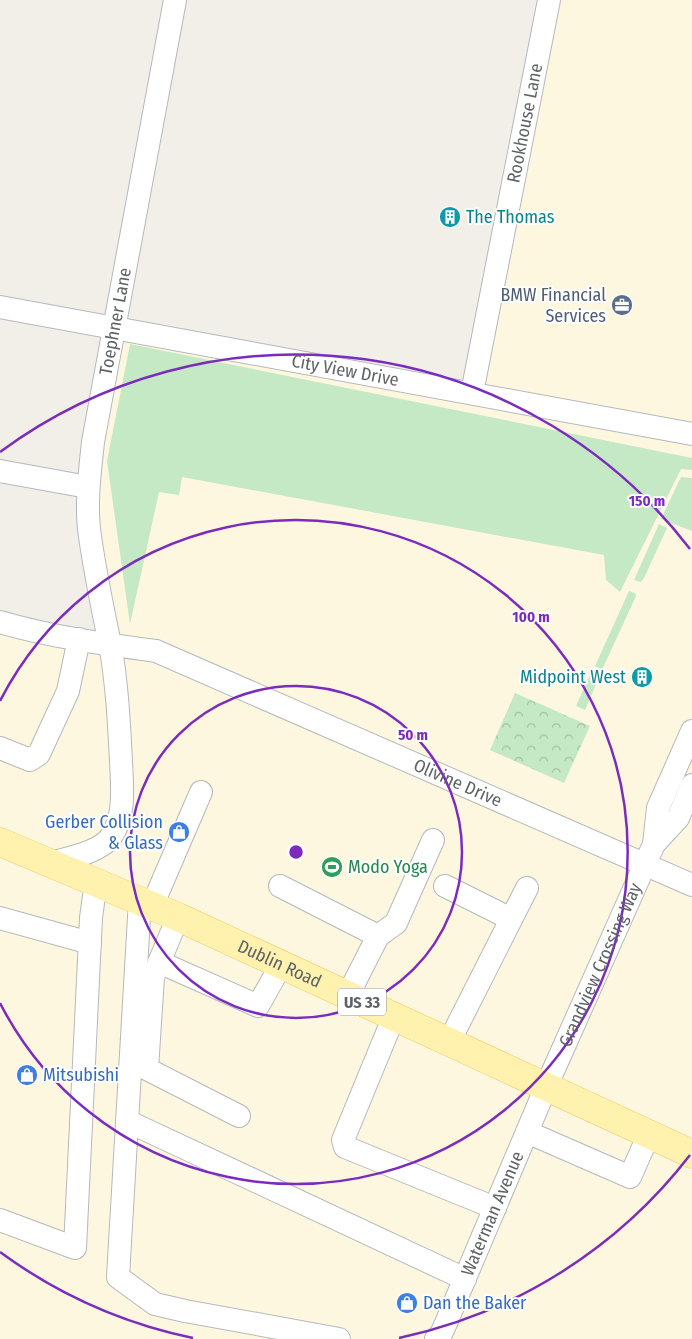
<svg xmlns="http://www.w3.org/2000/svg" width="692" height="1339" font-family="'Fira Sans Condensed',sans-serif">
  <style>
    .commercial { fill: #fef7e0 }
    .grass { fill: #c5e8c5 }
    .park { fill: url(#park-crowns) }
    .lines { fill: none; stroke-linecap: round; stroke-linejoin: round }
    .minor-casing { stroke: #b5b8bc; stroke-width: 24 }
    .major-casing { stroke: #f2c960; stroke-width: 29 }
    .minor { stroke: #fff; stroke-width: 22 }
    .major { stroke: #fff2af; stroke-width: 28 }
    .ring { fill: none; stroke: #7b2cbf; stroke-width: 2.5 }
    .labels { text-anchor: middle; stroke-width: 4; stroke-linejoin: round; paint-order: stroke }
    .shield { fill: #fff; stroke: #8f9295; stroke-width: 1 }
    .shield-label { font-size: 16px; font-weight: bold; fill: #5f6368 }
    .street-label { font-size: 18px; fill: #5f6368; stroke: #fff }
    .culture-label { font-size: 18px; fill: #0d838f; stroke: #fff; text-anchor: start }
    .service-label { font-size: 18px; fill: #4e5e75; stroke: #fff; text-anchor: end }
    .shop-label { font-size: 18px; fill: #366cbe; stroke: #fff; text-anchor: start }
    .leisure-label { font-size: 18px; fill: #27864d; stroke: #fff; text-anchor: start }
    .centre { fill: #7b2cbf; stroke: #fff; stroke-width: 2.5 }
    .ring-label { font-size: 15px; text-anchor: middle; font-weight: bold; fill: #7b2cbf; stroke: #fff; stroke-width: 4; stroke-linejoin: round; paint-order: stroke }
  </style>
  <defs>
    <pattern id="park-crowns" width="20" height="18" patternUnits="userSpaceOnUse" patternTransform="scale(1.25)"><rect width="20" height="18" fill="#c5e8c5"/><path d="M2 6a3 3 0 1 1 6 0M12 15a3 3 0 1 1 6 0" fill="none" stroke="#a3c0a4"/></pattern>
  </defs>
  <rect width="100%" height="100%" fill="#f1efe8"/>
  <path class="commercial" d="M549,0H692V1339H0V622L109,645L89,526L115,328L472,393Z"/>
  <path class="grass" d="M130,344L692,458V470L681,469L620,592L606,580L604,555L182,477L179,495L159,492L130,624L107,461Z
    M681,477L692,478V531L661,519Z
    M659,524L667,528L644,578L641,582L634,580Z
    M629,591L635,593L636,596L602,670L595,666Z
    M593,672L600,675L585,710L576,706L591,673Z"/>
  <path class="park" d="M515,693L590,726L564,783L490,750Z"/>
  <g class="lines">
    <g class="minor-casing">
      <g id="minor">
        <path id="s1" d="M0,307L692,434"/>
        <path id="s2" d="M472,393L549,0"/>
        <path d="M0,471L88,487"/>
        <path id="s3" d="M0,622C51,637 104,644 156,651L692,885"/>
        <path d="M0,748L30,760L39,754L68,691L79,639"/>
        <path d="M654,844L678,818L692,785"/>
        <path id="s4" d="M51,863C68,858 98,853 110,838C126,818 122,785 121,761C119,722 117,683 110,644C102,606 94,568 89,529C86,500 90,471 93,442L175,0"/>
        <path d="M280,886L378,936L348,995"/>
        <path d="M445,886L511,919"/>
        <path d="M140,900L118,1277L155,1304L185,1311L339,1339"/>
        <path d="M152,906L201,792"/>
        <path d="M178,917L153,977L147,1069L239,1116"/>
        <path d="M0,918L90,943"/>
        <path d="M378,936L396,923L433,840"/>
        <path d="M159,962L258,1006L281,965"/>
        <path d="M394,1016L343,1140L345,1147L495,1208"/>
        <path d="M449,1042L527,888"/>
        <path d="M127,1121L465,1279"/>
        <path d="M527,1132L630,1177L649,1134"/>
        <path d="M0,1220L75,1248L91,918L96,881"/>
        <path id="s5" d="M436,1339L441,1334L446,1323L546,1087L654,844L658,808L692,731"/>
      </g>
    </g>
    <g class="major-casing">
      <g id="major">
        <path id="s6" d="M0,842L178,917L692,1154"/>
      </g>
    </g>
    <use href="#minor" class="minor"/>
    <use href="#major" class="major"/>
  </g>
  <g class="ring">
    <circle cx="296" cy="852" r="166"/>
    <path d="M0 701A332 332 0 1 1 0 1003"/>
    <path d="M690 1155A497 497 0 0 1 399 1338M193 1338A497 497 0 0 1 0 1252M0 452A497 497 0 0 1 690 549"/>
  </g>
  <defs>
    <g id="building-disc" transform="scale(1.125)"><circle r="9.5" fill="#0f9aa8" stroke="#fff"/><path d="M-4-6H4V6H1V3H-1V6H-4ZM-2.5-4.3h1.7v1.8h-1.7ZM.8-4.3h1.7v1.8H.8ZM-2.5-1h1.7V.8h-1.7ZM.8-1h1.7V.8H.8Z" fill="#fff"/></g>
    <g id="office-disc" transform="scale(1.125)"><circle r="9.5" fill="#5c6f8a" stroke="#fff"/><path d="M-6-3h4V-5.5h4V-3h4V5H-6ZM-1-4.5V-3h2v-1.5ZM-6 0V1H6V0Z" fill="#fff"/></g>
    <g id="shop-disc" transform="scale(1.125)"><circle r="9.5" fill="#3f7fe0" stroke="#fff"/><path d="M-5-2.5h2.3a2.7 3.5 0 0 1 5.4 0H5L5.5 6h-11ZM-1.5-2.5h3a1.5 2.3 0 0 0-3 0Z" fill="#fff"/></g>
    <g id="stadium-disc" transform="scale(1.125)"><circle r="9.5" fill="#2e9e5b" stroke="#fff"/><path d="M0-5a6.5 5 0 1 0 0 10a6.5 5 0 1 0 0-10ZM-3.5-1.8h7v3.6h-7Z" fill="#fff"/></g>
  </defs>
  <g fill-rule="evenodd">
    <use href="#building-disc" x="450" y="217"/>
    <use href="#office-disc" x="622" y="305"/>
    <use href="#building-disc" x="642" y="677"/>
    <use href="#shop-disc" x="179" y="832"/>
    <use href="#stadium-disc" x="332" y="867"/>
    <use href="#shop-disc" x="27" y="1075"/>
    <use href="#shop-disc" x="407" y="1303"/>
  </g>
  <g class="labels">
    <rect class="shield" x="338" y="988.5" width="48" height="27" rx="4"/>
    <g class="shield-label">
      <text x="362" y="1008">US 33</text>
    </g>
    <g class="street-label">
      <text dy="6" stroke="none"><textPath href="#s2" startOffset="275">Rookhouse Lane</textPath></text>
      <text dy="6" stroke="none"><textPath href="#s4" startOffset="589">Toephner Lane</textPath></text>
      <text dy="6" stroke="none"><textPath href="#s1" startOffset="351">City View Drive</textPath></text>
      <text dy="6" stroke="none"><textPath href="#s3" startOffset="488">Olivine Drive</textPath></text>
      <text dy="6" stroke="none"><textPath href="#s6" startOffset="305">Dublin Road</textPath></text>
      <text dy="6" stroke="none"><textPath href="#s5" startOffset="409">Grandview Crossing Way</textPath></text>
      <text dy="6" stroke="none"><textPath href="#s5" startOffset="138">Waterman Avenue</textPath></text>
    </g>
    <g class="culture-label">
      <text x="466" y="223">The Thomas</text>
      <text x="626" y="683" text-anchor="end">Midpoint West</text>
    </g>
    <g class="service-label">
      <text x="606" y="301">BMW Financial<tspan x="606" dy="21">Services</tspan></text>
    </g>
    <g class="shop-label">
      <text x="163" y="828" text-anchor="end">Gerber Collision<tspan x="163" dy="21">&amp; Glass</tspan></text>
      <text x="43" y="1081">Mitsubishi</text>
      <text x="423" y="1309">Dan the Baker</text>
    </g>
    <g class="leisure-label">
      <text x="348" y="873">Modo Yoga</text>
    </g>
  </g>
  <circle cx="296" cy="852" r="8" class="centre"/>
  <g class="ring-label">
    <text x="647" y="506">150 m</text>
    <text x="531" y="622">100 m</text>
    <text x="413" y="740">50 m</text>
  </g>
</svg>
